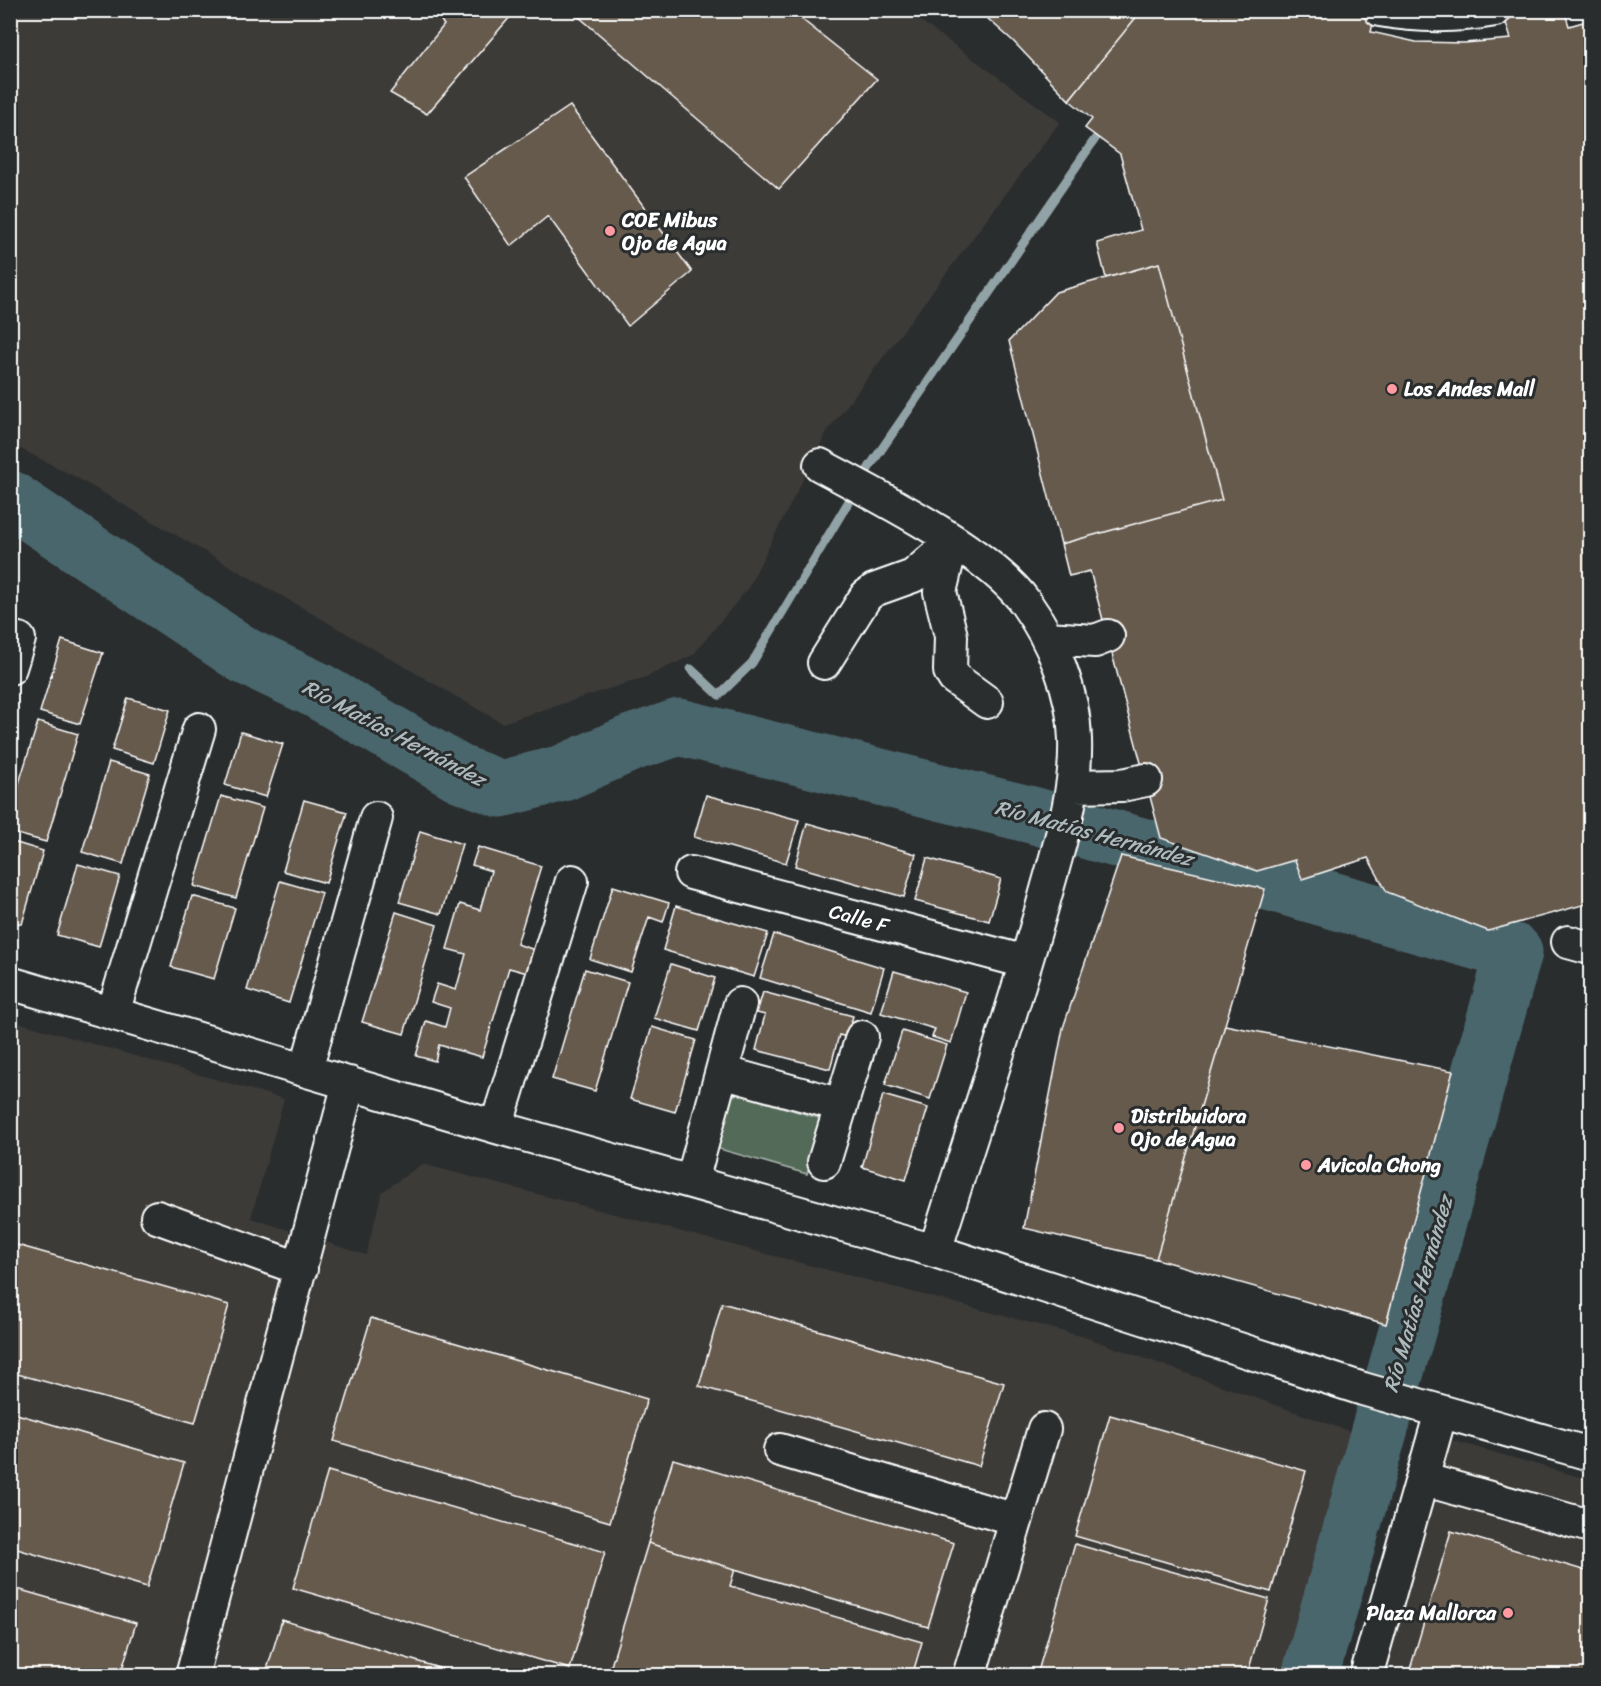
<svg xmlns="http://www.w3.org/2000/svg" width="1601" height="1686" font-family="Sriracha,sans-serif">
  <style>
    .built { fill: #3c3a37 }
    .green { fill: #536b59; stroke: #a9b5ac; stroke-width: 1.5 }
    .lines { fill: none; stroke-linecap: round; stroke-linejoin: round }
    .stream { stroke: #91a3a7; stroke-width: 9 }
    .river { stroke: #48666c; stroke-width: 57 }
    .building { fill: #665a4d; stroke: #fff; stroke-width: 1.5 }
    .minor-casing { stroke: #fff; stroke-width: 36 }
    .minor { stroke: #2a2d2e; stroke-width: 32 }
    .poi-dot { fill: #ff9aa2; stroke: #2a2d2e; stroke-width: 2 }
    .labels { text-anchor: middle; stroke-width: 6; stroke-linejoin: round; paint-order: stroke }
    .poi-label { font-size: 20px; font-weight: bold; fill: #fff; stroke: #2a2d2e; text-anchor: start }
    .street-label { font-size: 20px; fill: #fff; stroke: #2a2d2e }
    .water-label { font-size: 21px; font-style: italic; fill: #adbabd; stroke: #2a2d2e }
  </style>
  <rect width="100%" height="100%" fill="#2a2d2e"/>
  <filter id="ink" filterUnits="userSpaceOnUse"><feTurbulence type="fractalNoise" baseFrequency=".0167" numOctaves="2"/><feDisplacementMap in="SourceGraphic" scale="12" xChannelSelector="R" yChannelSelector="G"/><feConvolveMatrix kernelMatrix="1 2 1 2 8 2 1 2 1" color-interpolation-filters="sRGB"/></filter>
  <g filter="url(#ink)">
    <path class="built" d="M10,11H907L1060,122L827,432L748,588L693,655L646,677L502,723L72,475L11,444Z
      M10,1020L284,1099L251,1218L366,1255L382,1192L422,1164L1085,1337L1357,1434L1299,1675H11Z
      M1430,1434L1590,1480V1675L1359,1676Z"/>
    <path class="green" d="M737,1094L819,1118L821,1123L807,1174L716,1148L730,1097Z"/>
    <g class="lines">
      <path class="stream" d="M691,669L719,695L752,663L870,466L1095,139"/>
      <path class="river" d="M10,499L245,656L317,690L459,773L501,789L563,773L631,743L679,727L1032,815L1514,952L1310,1676"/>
    </g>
    <path class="building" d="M434,10H516L427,114L390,93L444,25Z
      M571,10H790L877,79L779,189Z
      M978,10H1142L1069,100L1013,41Z
      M1142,10H1304L1321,18L1323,10H1376L1371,32L1416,42L1464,43L1511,39L1502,10H1564L1569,26L1590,20V903L1488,931L1387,892L1368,858L1302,879L1295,860L1257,871L1161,838L1090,571L1069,576L1061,544L1222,500L1159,263L1106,278L1097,243L1141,230L1120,154L1085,128L1092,119L1069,100Z
      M570,106L692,272L628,326L548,216L511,246L464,177Z
      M1159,263L1222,500L1061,544L1009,341L1056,292Z
      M62,640L103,653L80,724L40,712Z
      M128,698L170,710L154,763L112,750Z
      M38,722L78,734L46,842L10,832V812Z
      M241,732L283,744L266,797L225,785Z
      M109,762L150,774L123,864L82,852Z
      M706,795L799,820L786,863L694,837Z
      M221,796L263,808L236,898L194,886Z
      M304,800L347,812L326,883L283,871Z
      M807,823L916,854L904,897L795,866Z
      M420,831L462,844L441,914L399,902Z
      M10,841L43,851L22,924L10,921Z
      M478,847L541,866L517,944L538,951L531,974L509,968L482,1057L439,1045L435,1061L416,1056L426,1021L445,1027L450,1008L431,1002L437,984L456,990L466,954L447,949L460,904L480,910L491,871L472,865Z
      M1121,856L1265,889L1156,1259L1024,1228L1063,1028Z
      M927,858L1001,879L989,921L915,901Z
      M78,864L120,876L99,947L57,935Z
      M280,881L322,893L289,1003L247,990Z
      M613,886L669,903L663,922L649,917L631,972L590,959Z
      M192,896L235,908L214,979L171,967Z
      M676,906L768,933L754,977L663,950Z
      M396,912L437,925L404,1034L362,1022Z
      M774,934L884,968L871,1012L760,978Z
      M671,964L715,978L699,1031L654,1018Z
      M585,969L628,982L595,1091L552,1079Z
      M894,971L966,992L951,1043L932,1037L935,1029L881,1013Z
      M763,992L853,1016L847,1037L839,1035L830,1069L756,1050L765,1015L757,1013Z
      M1225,1025L1453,1071L1386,1324L1156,1259Z
      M652,1027L696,1040L675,1112L630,1099Z
      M902,1031L947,1045L930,1099L885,1085Z
      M883,1095L928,1108L906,1180L862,1167Z
      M10,1243L229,1305L195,1423L10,1372Z
      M722,1303L1004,1383L979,1466L699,1386Z
      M371,1318L647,1399L610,1522L334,1441Z
      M10,1412L184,1463L147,1587L10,1547Z
      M1110,1415L1306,1471L1271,1592L1075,1536Z
      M673,1459L954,1543L928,1627L648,1543Z
      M328,1471L605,1552L570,1669L293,1588Z
      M1451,1531L1590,1572V1654L1584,1676H1408Z
      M648,1543L735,1569L730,1586L922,1642L912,1676H608Z
      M1075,1544L1269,1599L1247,1676L1037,1675Z
      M10,1587L136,1623L120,1676H10Z
      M282,1620L465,1676H265Z"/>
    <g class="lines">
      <g class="minor-casing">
        <path id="minor" d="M1380,10C1419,17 1456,17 1495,10
          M820,465C877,496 988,551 1025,602C1053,641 1074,692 1075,740C1077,796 1057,851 1043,904C1010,1021 971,1135 935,1251
          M952,542L940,592L951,636L950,671L954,678L987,702
          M1047,638L1095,641L1108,636
          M824,663L866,596L874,590L913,576L952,542
          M10,668L19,639
          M1074,786L1122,785L1146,780
          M691,873L1026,962
          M1568,942L1590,948
          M10,983L496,1127L935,1251L1363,1389L1590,1454
          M113,1013L199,729
          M306,1070L376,818
          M722,1072L841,1105
          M496,1127L572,881
          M824,1162L862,1037
          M692,1181L740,1004
          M157,1217L301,1269
          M780,1450L1016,1520
          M1422,1479L1590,1526
          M192,1676L349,1083
          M969,1676L1044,1429
          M1366,1676L1441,1412"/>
      </g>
      <use href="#minor" class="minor"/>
    </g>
  </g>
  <g class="poi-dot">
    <circle cx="610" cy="231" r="6"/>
    <circle cx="1392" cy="389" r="6"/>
    <circle cx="1119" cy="1128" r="6"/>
    <circle cx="1306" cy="1165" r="6"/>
    <circle cx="1508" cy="1613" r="6"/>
  </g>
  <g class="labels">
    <g class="poi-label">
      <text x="622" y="227">COE Mibus<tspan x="622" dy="23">Ojo de Agua</tspan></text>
      <text x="1404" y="396">Los Andes Mall</text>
      <text x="1131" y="1123">Distribuidora<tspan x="1131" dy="23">Ojo de Agua</tspan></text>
      <text x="1318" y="1172">Avicola Chong</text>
      <text x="1496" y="1620" text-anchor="end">Plaza Mallorca</text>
    </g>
    <g class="street-label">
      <text transform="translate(859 918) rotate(15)" y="7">Calle F</text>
    </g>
    <g class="water-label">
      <text transform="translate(394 733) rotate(28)" y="7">Río Matías Hernández</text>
      <text transform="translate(1094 833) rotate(15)" y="7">Río Matías Hernández</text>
      <text transform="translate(1418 1294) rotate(-74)" y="7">Río Matías Hernández</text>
    </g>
  </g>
  <rect width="1601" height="1686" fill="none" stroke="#2a2d2e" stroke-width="36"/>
  <rect x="18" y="18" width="1565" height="1650" fill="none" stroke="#fff" stroke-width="2" filter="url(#ink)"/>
</svg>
